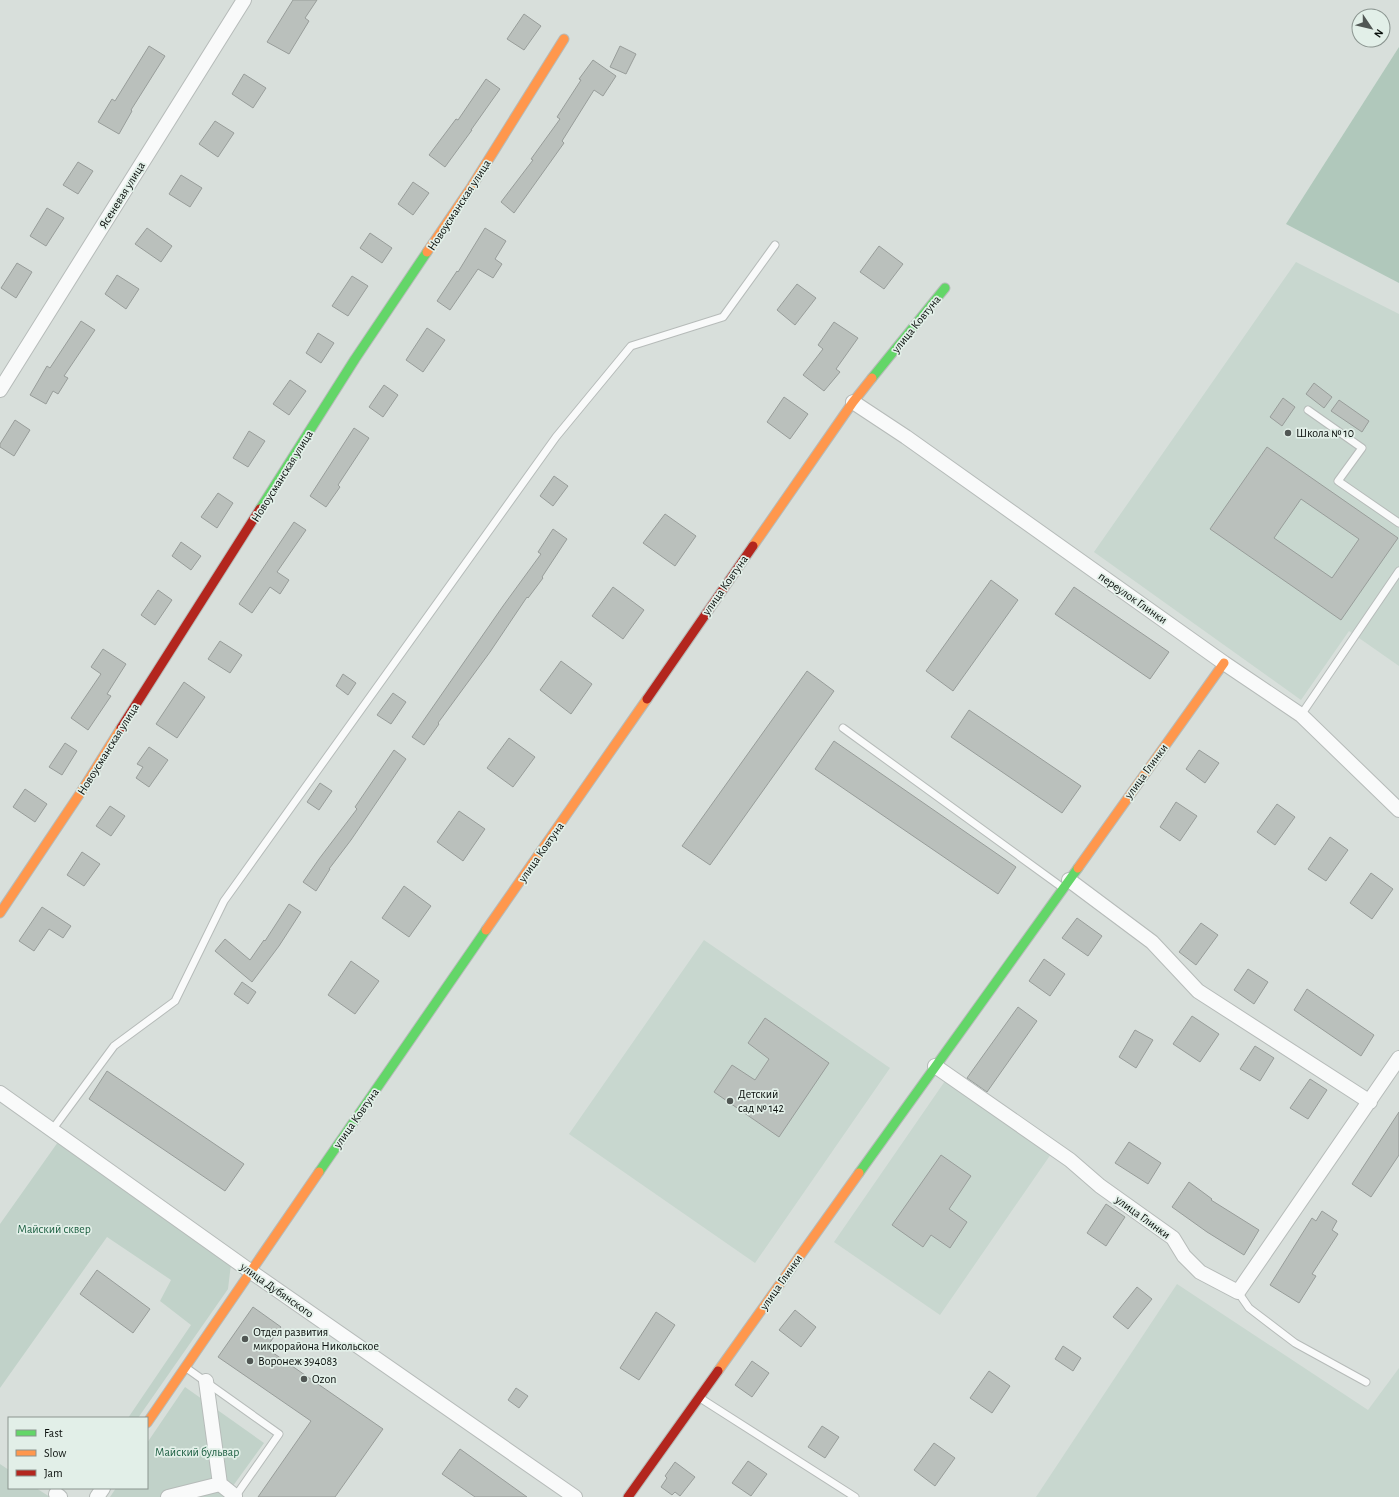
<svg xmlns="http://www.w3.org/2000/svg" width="1399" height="1497" font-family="'Alegreya Sans',sans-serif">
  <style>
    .built { fill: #c8d7cf }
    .green { fill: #c1d2c9 }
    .forest { fill: #b0c8bb }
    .building { fill: #bac0bc; stroke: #989d9a; fill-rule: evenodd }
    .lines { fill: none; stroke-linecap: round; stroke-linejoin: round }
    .lane-casing { stroke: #b6bbb9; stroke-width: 9 }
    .street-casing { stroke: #b6bbb9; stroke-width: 16 }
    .fast-casing { stroke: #b6bbb9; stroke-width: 11 }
    .slow-casing { stroke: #b6bbb9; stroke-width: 11 }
    .jam-casing { stroke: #b6bbb9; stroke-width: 11 }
    .lane { stroke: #f9fafa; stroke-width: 7 }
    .street { stroke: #f9fafa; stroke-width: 14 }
    .fast { stroke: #63d668; stroke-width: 9 }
    .slow { stroke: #ff974d; stroke-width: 9 }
    .jam { stroke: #b3261e; stroke-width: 9 }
    .poi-dot { fill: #515754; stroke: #e2efe8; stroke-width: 1.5 }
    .labels { text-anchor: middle; stroke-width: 3.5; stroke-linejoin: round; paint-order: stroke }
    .street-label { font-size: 12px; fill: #090e0b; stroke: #e2efe8 }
    .poi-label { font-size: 12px; fill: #090e0b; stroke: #e2efe8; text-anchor: start }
    .park-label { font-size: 12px; fill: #1d5f42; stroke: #e2efe8 }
  </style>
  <rect width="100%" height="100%" fill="#d8dfdb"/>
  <path class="built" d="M1296,262L1399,314V666L1349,631L1301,700L1094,552Z
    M704,940L890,1068L755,1263L569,1134Z
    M945,1081L1051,1154L940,1315L834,1242Z
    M1177,1284L1368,1410L1399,1368V1497H1036Z"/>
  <path class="green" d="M58,1142L231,1264L228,1289L138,1418H128L191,1325L160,1301L171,1280L107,1237L0,1388V1224Z
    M185,1387L264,1443L225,1497H110L116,1488H147V1443Z
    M0,1464L9,1470V1488H36L50,1497H0Z"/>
  <path class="forest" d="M1399,47V283L1286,224Z"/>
  <path class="building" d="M293,0H317L305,18L309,21L289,54L267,42Z
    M524,14L541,26L524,50L507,39Z
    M149,46L165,56L131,110L132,111L119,134L98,122L112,99L115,101Z
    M620,46L636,54L626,74L610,67Z
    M593,60L616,76L603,96L594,90L562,141L564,143L514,213L501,202L533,160L531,159L560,119L557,117L581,80L579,79Z
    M244,74L266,88L253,108L232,94Z
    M486,79L500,89L471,130H472L445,167L429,155L456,119L458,120Z
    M215,121L234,133L218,157L199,144Z
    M78,162L93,171L78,194L63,185Z
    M181,175L202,188L190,207L169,194Z
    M413,182L429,193L413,215L398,204Z
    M47,208L64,218L46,246L30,236Z
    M147,228L172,246L161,262L135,244Z
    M485,228L506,241L495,259L502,264L493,278L478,269L450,310L437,301L457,271L458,272Z
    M370,233L392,248L382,263L360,248Z
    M879,246L903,264L884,289L860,272Z
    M17,263L32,272L16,298L1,288Z
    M117,275L139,289L126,309L105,294Z
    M352,276L368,286L348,316L332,306Z
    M797,284L816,298L795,325L777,310Z
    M81,321L95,330L64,376L68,378L58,394L53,391L46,404L30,395L47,366L50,368Z
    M834,322L858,338L836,369L840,372L824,391L803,375L823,349L818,345Z
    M427,328L445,340L423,372L406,360Z
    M318,333L334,343L321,363L306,353Z
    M290,380L306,391L289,415L273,404Z
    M1314,383L1332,397L1324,408L1306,394Z
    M384,385L398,395L383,417L369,407Z
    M784,397L808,414L790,439L767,422Z
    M1283,398L1295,407L1282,426L1270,417Z
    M1339,400L1369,421L1362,432L1331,411Z
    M15,420L30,430L14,456L0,447V444Z
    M354,428L369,438L338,485L340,487L326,507L310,496Z
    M249,431L265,441L248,467L233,458Z
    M1267,447L1398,538L1341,620L1210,529ZM1301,499L1359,539L1332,578L1274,538Z
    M554,476L568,486L553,506L540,496Z
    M218,493L233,503L217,528L201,517Z
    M665,514L696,536L675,566L643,543Z
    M294,522L306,530L277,572L289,580L280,594L270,587L252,613L239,604Z
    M553,529L567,539L542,577L543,578L528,598L527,597L490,652L438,723L439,724L424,745L412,737L503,606L541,554L538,552Z
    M181,542L201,556L191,570L172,556Z
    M991,580L1018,600L953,691L926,671Z
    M613,587L644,610L623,639L592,616Z
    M1074,587L1169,652L1150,679L1055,614Z
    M158,590L172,600L155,625L141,615Z
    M220,641L242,655L230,673L208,659Z
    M103,649L126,664L107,694L111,696L88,730L71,718L101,674L91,667Z
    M561,661L592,684L571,714L540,690Z
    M807,671L834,691L710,865L682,846Z
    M343,674L356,683L348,695L336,686Z
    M184,682L205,697L177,738L156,724Z
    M393,693L406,702L391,724L377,715Z
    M969,710L1081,786L1062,813L951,737Z
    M509,738L535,757L513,787L487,768Z
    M834,741L1016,867L998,894L815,769Z
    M65,743L77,751L62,775L49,767Z
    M149,747L168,760L149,787L136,778L143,767L137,764Z
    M394,750L406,759L351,840L329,869H330L316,891L303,882L319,859L357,809L355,807Z
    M1199,750L1219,763L1205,783L1186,769Z
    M320,783L332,791L319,810L307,802Z
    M25,789L47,804L35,822L13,807Z
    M1176,802L1197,816L1180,841L1160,827Z
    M1277,804L1295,817L1275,845L1257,832Z
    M110,806L125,816L111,836L96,826Z
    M459,811L485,829L463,861L437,842Z
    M1330,837L1348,850L1326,881L1308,869Z
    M82,852L100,864L84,886L67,875Z
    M1371,873L1393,889L1372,919L1350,903Z
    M404,886L431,906L409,937L382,918Z
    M289,904L301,912L279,946L252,982L215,951L225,939L250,960L264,940L265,941Z
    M42,907L71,926L63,938L49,929L34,951L19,941Z
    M1077,918L1102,936L1088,956L1062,938Z
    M1201,923L1218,935L1196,965L1179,952Z
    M1044,959L1065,974L1050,996L1029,981Z
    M351,961L379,981L355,1014L328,995Z
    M1248,969L1268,982L1254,1004L1234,990Z
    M242,982L256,992L248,1004L234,994Z
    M1307,989L1374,1035L1361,1056L1294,1010Z
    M1018,1007L1037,1021L987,1092L967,1078Z
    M1192,1016L1219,1034L1200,1062L1173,1044Z
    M765,1018L829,1063L779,1137L714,1092L732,1065L755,1080L769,1059L748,1043Z
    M1135,1030L1153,1040L1136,1068L1119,1057Z
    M1255,1046L1274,1058L1260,1081L1240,1069Z
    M107,1071L244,1164L225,1191L89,1099Z
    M1310,1079L1327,1090L1308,1119L1290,1108Z
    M1399,1112V1155L1371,1197L1352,1184Z
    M1129,1142L1161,1163L1148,1184L1115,1163Z
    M941,1155L971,1176L949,1209L967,1222L950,1248L931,1235L923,1247L892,1225Z
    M1189,1182L1212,1199L1211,1200L1259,1230L1244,1255L1207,1232L1172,1207Z
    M1106,1204L1125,1217L1106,1246L1087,1233Z
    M1322,1211L1337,1221L1332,1230L1338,1234L1312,1274L1316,1276L1299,1303L1270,1285L1312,1218L1316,1221Z
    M97,1270L150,1309L133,1333L80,1294Z
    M1137,1287L1152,1299L1128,1329L1113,1317Z
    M253,1307L281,1327L266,1348L383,1429L335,1497H258L311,1421L218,1357Z
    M795,1310L816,1327L801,1347L779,1330Z
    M656,1312L675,1325L639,1380L620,1368Z
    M1063,1346L1081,1358L1073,1371L1055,1359Z
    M752,1361L769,1373L752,1397L735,1385Z
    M989,1371L1010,1386L992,1413L970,1398Z
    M516,1388L528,1396L519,1408L508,1400Z
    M822,1426L839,1437L825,1458L808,1447Z
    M934,1443L955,1458L935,1486L914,1470Z
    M460,1449L527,1497H475L442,1474Z
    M748,1461L767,1474L751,1496L732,1483Z
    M675,1462L695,1477L680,1496L675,1492L672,1495L661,1487L667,1478L665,1476Z"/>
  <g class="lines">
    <g class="lane-casing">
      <path id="lane" d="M1308,410L1362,448L1338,481L1399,523
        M1301,715L1399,571
        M843,728L1063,888
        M52,1130L114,1046L175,1001L224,901L556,437L631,346L723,317L775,245
        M1238,1292L1249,1308L1295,1343L1366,1382
        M185,1367L279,1434L235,1497
        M700,1398L855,1497"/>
    </g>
    <g class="street-casing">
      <path id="street" d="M0,390L244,0
        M853,402L906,437L1224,663L1301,715L1399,810
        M1069,880L1152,942L1198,991L1370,1102
        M935,1066L1070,1160L1100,1186L1173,1238L1184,1256L1200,1272L1238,1292L1399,1058
        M0,1093L250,1271L575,1497
        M220,1484L235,1496
        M56,1494L60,1497
        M97,1497L103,1488
        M168,1497L220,1484L206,1381"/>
    </g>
    <g class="fast-casing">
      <path id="fast" d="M872,378L945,288
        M260,509L355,359L427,252
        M319,1172L486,930
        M859,1173L1078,868"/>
    </g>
    <g class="slow-casing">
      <path id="slow" d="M427,252L472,186L564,39
        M753,546L853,402L872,378
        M1078,868L1224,663
        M0,913L81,792L121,728
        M486,930L647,699
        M718,1371L859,1173
        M147,1423L319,1172"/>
    </g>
    <g class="jam-casing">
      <path id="jam" d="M647,699L753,546
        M121,728L260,509
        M628,1497L718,1371"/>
    </g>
    <use href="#lane" class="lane"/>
    <use href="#street" class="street"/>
    <use href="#fast" class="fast"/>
    <use href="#slow" class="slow"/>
    <use href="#jam" class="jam"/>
  </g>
  <g class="poi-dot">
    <circle cx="1288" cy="433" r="4"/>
    <circle cx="730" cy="1101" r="4"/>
    <circle cx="245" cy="1339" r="4"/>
    <circle cx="250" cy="1361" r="4"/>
    <circle cx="304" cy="1379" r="4"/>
  </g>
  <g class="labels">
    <g class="street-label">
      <text transform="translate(122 195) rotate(-58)" y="4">Ясеневая улица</text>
      <text transform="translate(459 205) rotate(-57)" y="4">Новоусманская улица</text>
      <text transform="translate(916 324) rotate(-51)" y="4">улица Ковтуна</text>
      <text transform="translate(282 476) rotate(-58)" y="4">Новоусманская улица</text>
      <text transform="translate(725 585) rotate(-55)" y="4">улица Ковтуна</text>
      <text transform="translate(1133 598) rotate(35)" y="4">переулок Глинки</text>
      <text transform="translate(108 749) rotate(-58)" y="4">Новоусманская улица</text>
      <text transform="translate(1146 771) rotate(-54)" y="4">улица Глинки</text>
      <text transform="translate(541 852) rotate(-55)" y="4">улица Ковтуна</text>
      <text transform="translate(356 1118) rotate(-55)" y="4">улица Ковтуна</text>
      <text transform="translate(1143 1217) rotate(36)" y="4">улица Глинки</text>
      <text transform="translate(781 1282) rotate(-55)" y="4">улица Глинки</text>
      <text transform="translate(277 1290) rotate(35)" y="4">улица Дубянского</text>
    </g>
    <g class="poi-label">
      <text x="1296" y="437">Школа № 10</text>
      <text x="738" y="1098">Детский<tspan x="738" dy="14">сад № 142</tspan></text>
      <text x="253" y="1336">Отдел развития<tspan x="253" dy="14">микрорайона Никольское</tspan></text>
      <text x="258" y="1365">Воронеж 394083</text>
      <text x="312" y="1383">Ozon</text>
    </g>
    <g class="park-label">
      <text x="54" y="1233">Майский сквер</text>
      <text x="197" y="1456">Майский бульвар</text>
    </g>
  </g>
  <rect x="8" y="1417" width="140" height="72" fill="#e2efe8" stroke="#8b9590"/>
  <rect x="16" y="1430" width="20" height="6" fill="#63d668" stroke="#8b9590"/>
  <text x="44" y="1437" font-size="12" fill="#090e0b">Fast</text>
  <rect x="16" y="1450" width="20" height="6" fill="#ff974d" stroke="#8b9590"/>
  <text x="44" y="1457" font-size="12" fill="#090e0b">Slow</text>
  <rect x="16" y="1470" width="20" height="6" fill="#b3261e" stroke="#8b9590"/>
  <text x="44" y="1477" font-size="12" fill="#090e0b">Jam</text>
  <g transform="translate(1371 28) rotate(125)"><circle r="19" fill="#e2efe8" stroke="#8b9590"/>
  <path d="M0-3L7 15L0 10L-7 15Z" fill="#515754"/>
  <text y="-6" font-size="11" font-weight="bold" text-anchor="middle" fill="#090e0b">N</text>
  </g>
</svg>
